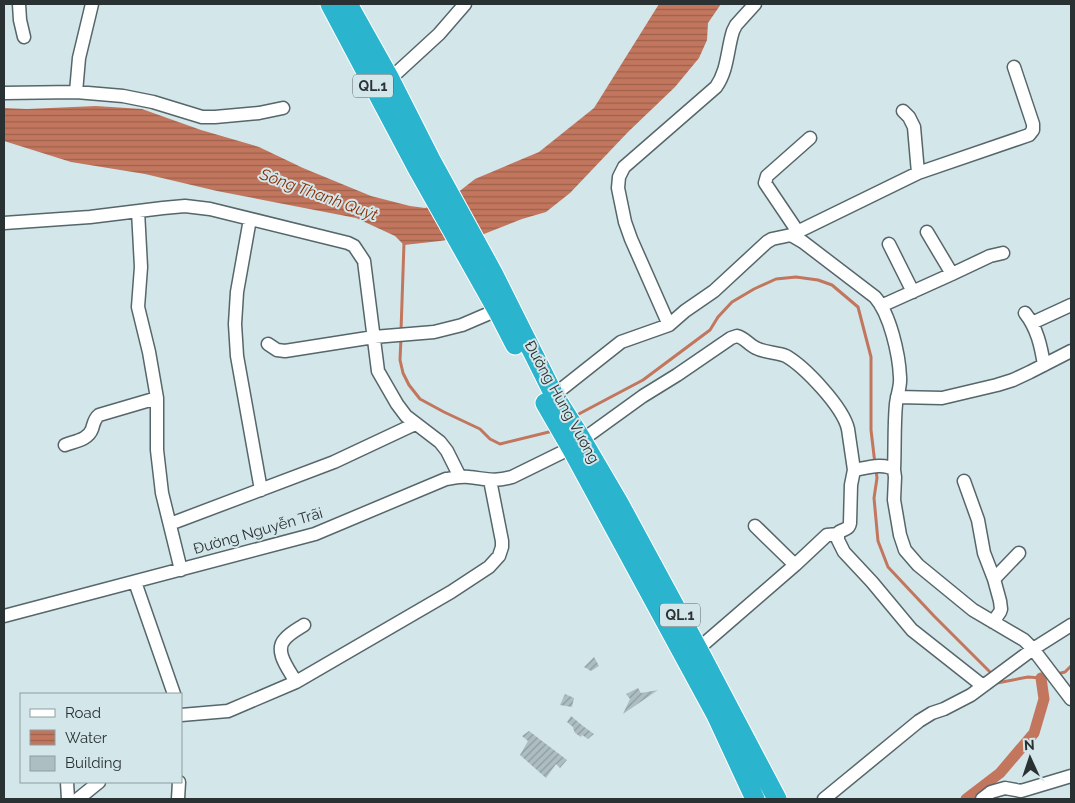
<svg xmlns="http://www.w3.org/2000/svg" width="1075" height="803" font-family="Raleway,sans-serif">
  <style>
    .water { fill: url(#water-rules) }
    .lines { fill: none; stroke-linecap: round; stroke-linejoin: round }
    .stream { stroke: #c2765d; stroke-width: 3 }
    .canal { stroke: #c2765d; stroke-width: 11 }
    .building { fill: url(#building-hatch) }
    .minor-casing { stroke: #56666a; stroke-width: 15 }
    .highway-casing { stroke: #fff; stroke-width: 21 }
    .minor { stroke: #fff; stroke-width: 12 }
    .highway { stroke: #2ab4cd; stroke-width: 19 }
    .labels { text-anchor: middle; stroke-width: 4; stroke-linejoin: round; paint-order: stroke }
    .shield { fill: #d3e6ea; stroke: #5d6769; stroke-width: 1 }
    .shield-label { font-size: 14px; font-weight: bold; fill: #2a3132 }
    .street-label { font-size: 15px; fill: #2a3132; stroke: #d3e6ea }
    .water-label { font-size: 16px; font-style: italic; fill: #882d04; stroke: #d3e6ea }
  </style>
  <defs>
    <pattern id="water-rules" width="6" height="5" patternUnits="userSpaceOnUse" patternTransform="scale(1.25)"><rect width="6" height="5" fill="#c2765d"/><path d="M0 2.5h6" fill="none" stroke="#9e614d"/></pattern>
    <pattern id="building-hatch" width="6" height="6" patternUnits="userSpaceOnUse" patternTransform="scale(1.25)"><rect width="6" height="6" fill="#adbec3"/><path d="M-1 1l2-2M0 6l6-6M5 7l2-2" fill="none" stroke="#8d9b9f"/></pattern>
  </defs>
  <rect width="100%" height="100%" fill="#d3e6ea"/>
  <path class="water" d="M659,4H721L708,23L707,40L699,58L675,87L628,132L570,193L546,212L522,219L484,234L440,241L404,245L395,236L356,218L217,191L145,174L71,162L4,141V108L27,109L96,106L142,109L201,130L259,147L303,168L371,196L410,206L425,208L447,201L475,179L539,152L594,108Z"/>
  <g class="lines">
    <path class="stream" d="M401,331L404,243
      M401,338L400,360L403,373L409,385L420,399L444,412L480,429L490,439L500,444L553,431
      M575,416L643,380L710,330L718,317L732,302L754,289L776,279L796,277L818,280L832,285L858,307L871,357V430L875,464
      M876,470L877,478L874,498L878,541L888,567L934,616L992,674
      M1057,674L1065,672L1071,666
      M996,682L997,683L1028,677L1041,678L1048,676"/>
    <path class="canal" d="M966,799L1000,773L1034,733L1044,699L1041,678"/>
  </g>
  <path class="building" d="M594,657L599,666L591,671L584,667Z
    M638,688L641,693L658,690L623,714L630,699L626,694Z
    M565,694L574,698L572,707L560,705Z
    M571,716L583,726L594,734L588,739L582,735L581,737L575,733L573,728V727L567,722Z
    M529,731L567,760L560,768L556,764L546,778L520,755L528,741L522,736Z"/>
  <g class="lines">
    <g class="minor-casing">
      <path id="minor" d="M19,4L20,20L24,37
        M390,79L439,34L465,4
        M76,92L79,58L92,4
        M4,93L76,92L123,96L153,102L202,117H215L259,113L283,108
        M903,111L909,117L914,127L918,173
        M138,211L141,267L138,307L149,352L157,398V450L162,493L181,570
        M250,219L237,292L235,324L237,356L261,490
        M4,223L90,217L163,208L185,206L210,209L348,243L354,246L364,261L378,371L397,404L406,416L440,442L447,451L460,477
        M798,232L765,183L767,176L810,138
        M927,232L952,274
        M791,235L918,173L1029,135L1033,130V124L1014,67
        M889,244L913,292
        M881,306L952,274L990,256L1003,253
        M1025,313C1037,328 1041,346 1044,365
        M1032,323L1071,305
        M669,325L631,239L625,222L618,188L619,177L624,167L716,87C728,70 727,50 733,31L736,25L755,4
        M268,344L277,350L285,351L374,337L434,332L462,325L497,310
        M554,395L621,342L669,325L685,311L714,291L767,242L772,239L791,235L803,242L875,297C890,314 899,354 900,377C901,386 897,395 896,404C894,425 895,448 894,470
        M897,397L942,398L997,385L1013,380L1030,372L1071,351
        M65,445C75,441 88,440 92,429C94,423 94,419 99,415L157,398
        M854,470C866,468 884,462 894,470L895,477L894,500L900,535L905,550L918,565L973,610L1024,640L1033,649L1071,699
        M964,481L978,520L984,553L994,579L1000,601L1001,609L1000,612L993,622
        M170,524L334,462L415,424
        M755,526L795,565
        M994,579L1019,553
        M135,582L174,694
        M4,616L315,534L446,479C453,478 462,476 469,477C487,479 494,482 512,477L571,448L643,396L677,375L731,338L737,336C745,338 749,345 756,348C765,353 777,352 786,356C805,367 843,407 848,429L854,470L851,485L850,523C849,529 845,529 839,532L838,536V540L844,552L872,582L912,630L983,686
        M698,649L795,565L827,535L838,534
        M296,682C290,671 273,651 285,639C290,633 298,629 304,625
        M181,715L228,711L296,682L451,592L489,567L499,556L502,547V541L490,480
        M67,782L68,799
        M78,799L99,782
        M178,799L179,782
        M824,799L919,721L932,713L944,709L971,695L1033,649L1071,625
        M982,799L991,792L1005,788L1021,791L1071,776"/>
    </g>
    <g class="highway-casing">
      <path id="highway" d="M330,4L417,168L497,310L515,345
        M348,4L390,79L431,160L493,273L554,395L578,433L619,503L698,649L777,799
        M545,403L571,448L716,715L755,799"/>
    </g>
    <use href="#minor" class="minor"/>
    <use href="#highway" class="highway"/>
  </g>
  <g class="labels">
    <g class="shield">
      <rect x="353" y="74.5" width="40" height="23" rx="4"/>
      <rect x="660" y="603.5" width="40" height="23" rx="4"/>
    </g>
    <g class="shield-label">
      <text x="373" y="91">QL.1</text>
      <text x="680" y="620">QL.1</text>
    </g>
    <g class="street-label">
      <text transform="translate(562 402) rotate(61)" y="5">Đường Hùng Vương</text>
      <text transform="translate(258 531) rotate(-16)" y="5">Đường Nguyễn Trãi</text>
    </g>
    <g class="water-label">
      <text transform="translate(319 194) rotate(20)" y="6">Sông Thanh Quýt</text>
    </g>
  </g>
  <rect width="1075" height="803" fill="none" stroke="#2a3132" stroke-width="10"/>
  <rect x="20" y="693" width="162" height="90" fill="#d3e6ea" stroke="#8f9ea0"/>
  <rect x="30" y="709" width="25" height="8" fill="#ffffff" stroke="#8f9ea0"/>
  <text x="65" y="718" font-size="15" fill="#2a3132">Road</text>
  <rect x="30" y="730" width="25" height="15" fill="url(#water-rules)" stroke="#8f9ea0"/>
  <text x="65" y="743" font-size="15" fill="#2a3132">Water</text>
  <rect x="30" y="756" width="25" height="15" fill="#adbec3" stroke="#8f9ea0"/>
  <text x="65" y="768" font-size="15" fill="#2a3132">Building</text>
  <g transform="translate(1030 758) rotate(357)" stroke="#d3e6ea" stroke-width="4" paint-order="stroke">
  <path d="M0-4L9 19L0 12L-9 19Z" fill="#2a3132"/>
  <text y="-8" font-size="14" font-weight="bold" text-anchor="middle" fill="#2a3132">N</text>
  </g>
</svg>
